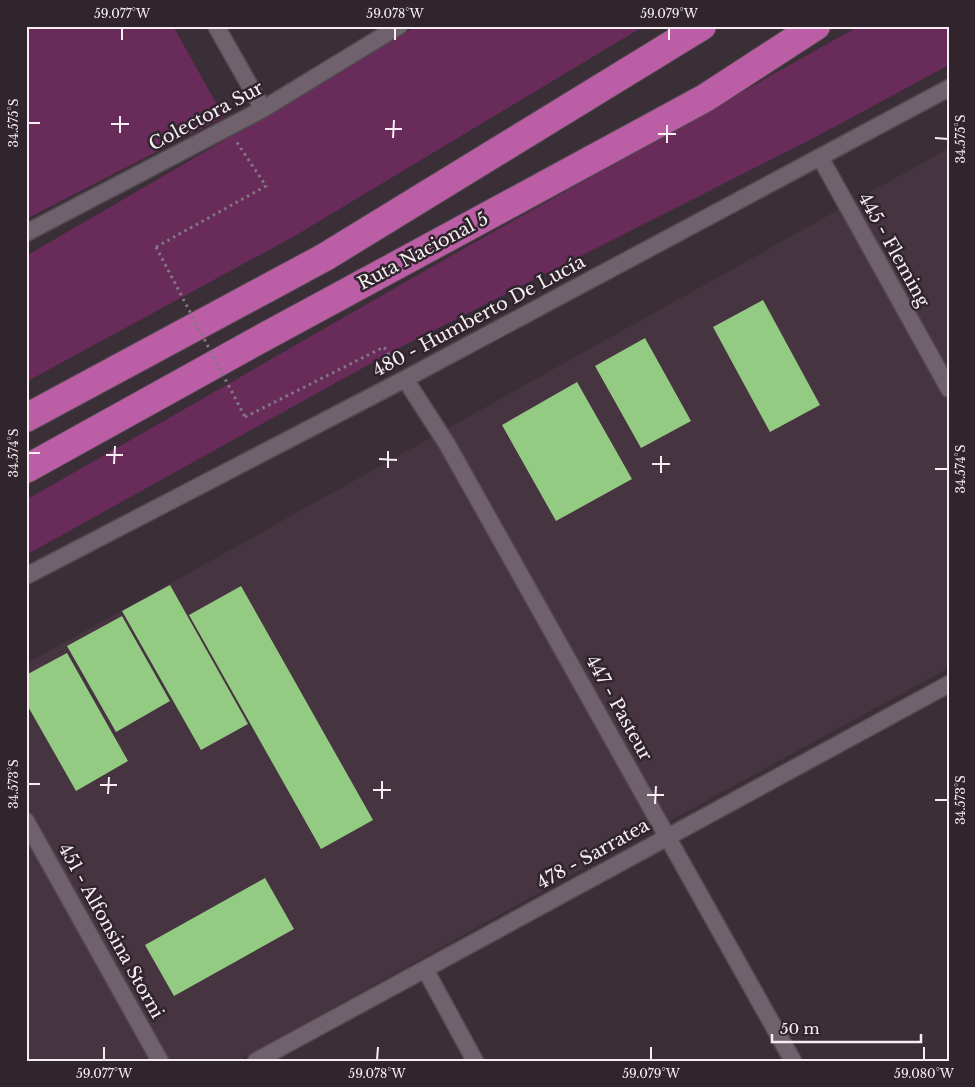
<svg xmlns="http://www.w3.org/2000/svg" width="975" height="1087" font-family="'Libre Baskerville',serif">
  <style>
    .built { fill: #463441 }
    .green { fill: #682b5a }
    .building { fill: #94cb83 }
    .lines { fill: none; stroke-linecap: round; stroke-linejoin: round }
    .minor-casing { stroke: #544a51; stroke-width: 19 }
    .motorway-casing { stroke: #544a51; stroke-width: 30 }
    .path { stroke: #837880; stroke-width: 3; stroke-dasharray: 2.5 4; stroke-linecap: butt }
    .minor { stroke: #70626c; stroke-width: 16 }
    .motorway { stroke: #bb5ea6; stroke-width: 28 }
    .path-bridge { stroke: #837880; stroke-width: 3; stroke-dasharray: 2.5 4; stroke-linecap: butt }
    .ticks { fill: none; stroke: #f6eef3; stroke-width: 2 }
    .labels { text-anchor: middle; stroke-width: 5; stroke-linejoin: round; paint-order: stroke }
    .street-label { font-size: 18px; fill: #f6eef3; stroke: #30242d }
    .neatline { fill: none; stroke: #f6eef3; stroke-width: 2 }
    .ticks-label { font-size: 12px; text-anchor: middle; fill: #f6eef3 }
  </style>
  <rect width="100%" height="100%" fill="#3a2e37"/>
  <path class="built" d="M949,148V668L587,866L238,1061H26V664Z"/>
  <path class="green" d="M26,26H173L224,117L26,219Z
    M416,26H644L293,237L26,382V256L333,77Z
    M859,26H949V65L810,140L395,350L26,555V500L463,249Z"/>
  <path class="building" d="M763,300L820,405L770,432L713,327Z
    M645,338L691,421L641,448L595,366Z
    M577,382L632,479L556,521L502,425Z
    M170,585L248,724L201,750L122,611Z
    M241,586L373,820L321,849L189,615Z
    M122,616L170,701L116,732L67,646Z
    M67,653L128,761L76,791L26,703V675Z
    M265,878L294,929L174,996L145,945Z"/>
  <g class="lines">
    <g class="minor-casing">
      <path id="minor" d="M216,26L263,109
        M820,157L949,389
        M26,233L263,109L399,26
        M405,379L447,444L793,1061
        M26,576L405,379L949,88
        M26,821L160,1061
        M425,969L475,1061
        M256,1061L949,684"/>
    </g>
    <g class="motorway-casing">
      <path id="motorway" d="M26,418L325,257L702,26
        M26,469L255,342L705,98L816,26"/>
    </g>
    <path class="path" d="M156,247L266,186L236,141
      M245,417L384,347L396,365"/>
    <use href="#minor" class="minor"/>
    <use href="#motorway" class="motorway"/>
    <path class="path-bridge" d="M156,247L245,417"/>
  </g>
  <path class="ticks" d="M122,40V28M395,40V28M669,40V28M28,123H40M111,124H129M385,129H402M120,133V116M658,134H676M393,138L394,120M935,138L948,139M667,143V125M28,453H40M106,455H123M379,459L397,460M114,464L115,446M652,464H670M388,468V451M935,469H948M661,473V456M28,784H40M100,785H117M373,790H391M108,794L109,777M647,795H664M382,799V781M935,800H948M655,804L656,786M104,1060V1047M377,1060L378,1047M651,1060V1047M924,1060V1047"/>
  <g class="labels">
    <g class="street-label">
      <text transform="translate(206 116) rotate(-28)" y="6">Colectora Sur</text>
      <text transform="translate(894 250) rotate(61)" y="6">445 - Fleming</text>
      <text transform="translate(423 251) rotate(-28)" y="6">Ruta Nacional 5</text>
      <text transform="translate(479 316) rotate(-28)" y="6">480 - Humberto De Lucía</text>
      <text transform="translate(619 708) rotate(61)" y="6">447 - Pasteur</text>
      <text transform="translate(593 854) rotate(-29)" y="6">478 - Sarratea</text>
      <text transform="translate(111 931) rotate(61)" y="6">451 - Alfonsina Storni</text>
    </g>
  </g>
  <rect width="975" height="1087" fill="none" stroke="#30242d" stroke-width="55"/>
  <path d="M772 1034v8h149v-8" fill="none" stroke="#f6eef3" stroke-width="2.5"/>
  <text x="780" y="1034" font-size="15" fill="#f6eef3" stroke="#30242d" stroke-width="4" paint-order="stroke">50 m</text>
  <rect x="28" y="28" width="920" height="1032" class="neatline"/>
  <g class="ticks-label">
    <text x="122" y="18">59.077°W</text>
    <text x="395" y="18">59.078°W</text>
    <text x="669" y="18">59.079°W</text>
    <text transform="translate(14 123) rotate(-90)" y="4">34.575°S</text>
    <text transform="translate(961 139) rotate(-90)" y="4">34.575°S</text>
    <text transform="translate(14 453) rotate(-90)" y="4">34.574°S</text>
    <text transform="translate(961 469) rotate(-90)" y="4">34.574°S</text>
    <text transform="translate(14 784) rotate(-90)" y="4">34.573°S</text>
    <text transform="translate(961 800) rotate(-90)" y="4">34.573°S</text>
    <text x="104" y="1078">59.077°W</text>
    <text x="377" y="1078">59.078°W</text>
    <text x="651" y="1078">59.079°W</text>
    <text x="924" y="1078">59.080°W</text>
  </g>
</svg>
